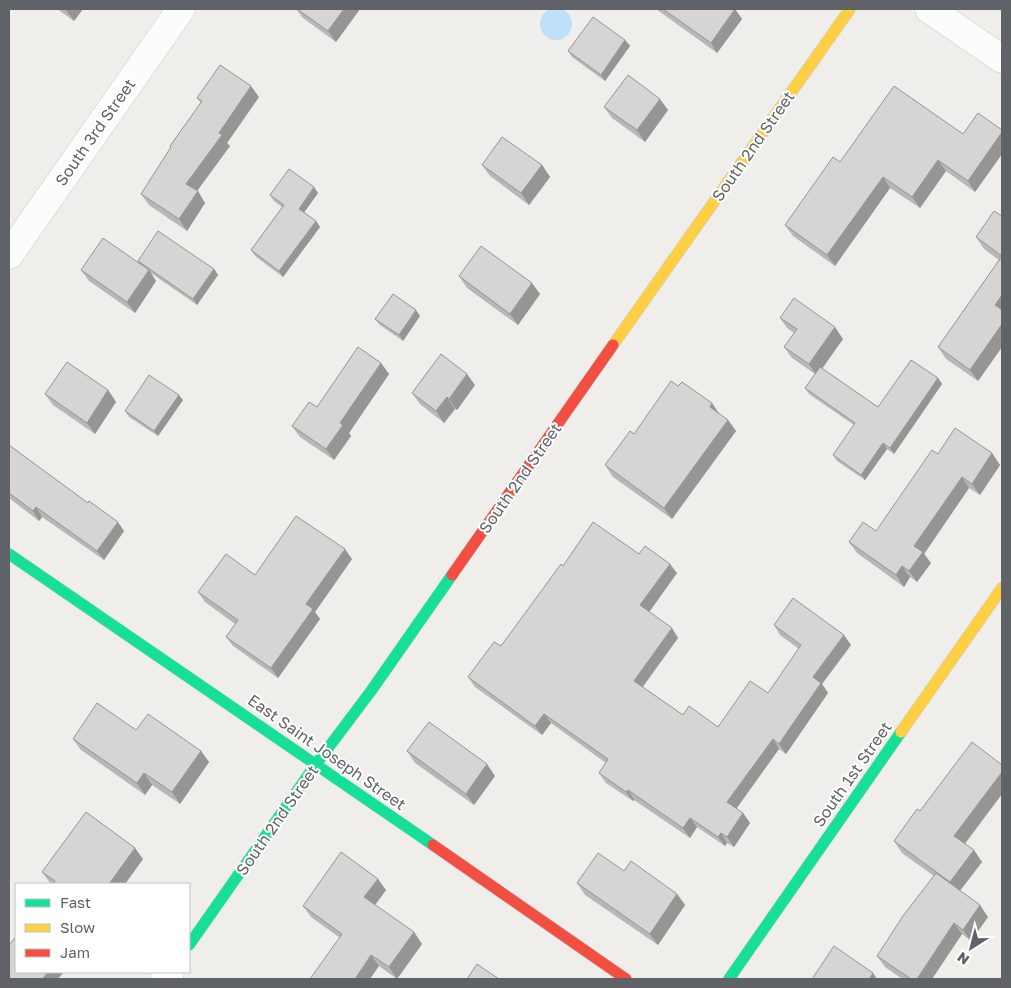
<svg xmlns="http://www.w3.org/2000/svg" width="1011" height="988" font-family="'Golos Text',sans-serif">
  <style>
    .water { fill: #bfe0f9 }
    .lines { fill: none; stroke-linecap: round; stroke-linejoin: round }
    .street-casing { stroke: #cbcccc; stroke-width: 29 }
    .fast-casing { stroke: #cacacb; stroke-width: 12 }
    .slow-casing { stroke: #cacacb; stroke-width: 12 }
    .jam-casing { stroke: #cacacb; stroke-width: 12 }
    .street { stroke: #fdfcfc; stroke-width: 28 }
    .fast { stroke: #16e098; stroke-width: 11 }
    .slow { stroke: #ffcf43; stroke-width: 11 }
    .jam { stroke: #f24e42; stroke-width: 11 }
    .wall { fill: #b8b7b5 }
    .shaded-wall { fill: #969594 }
    .building { fill: #d6d5d3; stroke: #969594 }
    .labels { text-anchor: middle; stroke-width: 4; stroke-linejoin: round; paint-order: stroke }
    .street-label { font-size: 16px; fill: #5f6368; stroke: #fff }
  </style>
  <rect width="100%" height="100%" fill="#efeeea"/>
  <path class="water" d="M540 24a16 16 0 1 1 32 0a16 16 0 1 1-32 0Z"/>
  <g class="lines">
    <g class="street-casing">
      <path id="street" d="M929,9L1002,59
        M9,255L181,9
        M165,979L170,972"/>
    </g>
    <g class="fast-casing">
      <path id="fast" d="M9,554L433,845
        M189,945L316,764L371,691L452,575
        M729,979L901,732"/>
    </g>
    <g class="slow-casing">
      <path id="slow" d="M613,345L850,9
        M901,732L1002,588"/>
    </g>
    <g class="jam-casing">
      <path id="jam" d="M452,575L613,345
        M433,845L626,979"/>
    </g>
    <use href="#street" class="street"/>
    <use href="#fast" class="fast"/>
    <use href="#slow" class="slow"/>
    <use href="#jam" class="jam"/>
  </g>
  <path class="wall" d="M57,9H83L74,21Z
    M296,9H360L336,42L303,18Z
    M656,9H735L742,19L717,53Z
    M625,40L630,46L605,81L572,57L568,51Z
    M259,97L227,143L230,146L197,191L205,203L187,231L149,205L141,194L171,148L170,146L201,103L197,98Z
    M604,107L668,110L645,142L612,118Z
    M1002,130V154L975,192L946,171L920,208L890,188L835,266L793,236L785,225L840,162L963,134Z
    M482,165H542L550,177L529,205L490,176Z
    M318,193L304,212L316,221L320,227L283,277L255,256L251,250L282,207L274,201L270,195Z
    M1002,216V347L978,381L946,359L938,347L999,260L984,249L976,237Z
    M138,261L214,269L218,275L197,305L151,273L156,281L135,313L89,281L81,270L139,263Z
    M459,276L540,294L518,325L467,288Z
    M420,316L403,341L380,325L375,319Z
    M780,318L843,339L822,368L878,407L938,378L942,384L894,454L887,449L865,480L837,461L833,455L854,425L809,394L805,388L815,374L792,358L784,347L794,333L788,329Z
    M381,363L389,374L349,433L351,436L334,460L300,437L292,426L317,407Z
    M475,385L457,410L455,409L444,423L420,404L412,393Z
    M108,390L116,402L95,434L53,405L45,394Z
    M183,400L158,436L129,417L125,411Z
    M720,415L728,420L736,431L672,519L613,477L605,465L634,434Z
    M9,445L124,531L104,560L42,517L39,521L9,498Z
    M992,453L1000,465L980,495L969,488L924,554L931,563L917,582L910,577L904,587L857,553L849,542L876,531Z
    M639,554L677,573L649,612L678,638L643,687L683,715L718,727L768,693L799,649L780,635L774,625L851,645L822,684L828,693L786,754L779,749L736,808L743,813L750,823L734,847L727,843L725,846L697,827L690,838L634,800L633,801L606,783L599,773L606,763L551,723L542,735L475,687L468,677L501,646L563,566Z
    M352,559L315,612L320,619L278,678L233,646L226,637L235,624L205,602L198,592L255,575Z
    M136,730L201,751L209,762L180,804L152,785L145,795L81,750L73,739Z
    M407,751L495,776L474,805L415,763Z
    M1002,794L965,844L982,862L960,891L988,917L971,941L962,934L932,979H902L885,967L877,956L934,876L902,853L894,841L920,811Z
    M143,859L125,884H52L50,883L42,872Z
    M624,871L677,894L685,905L658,945L585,895L577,883Z
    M386,890L375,905L414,932L422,944L397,979L311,917L303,906Z"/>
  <path class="shaded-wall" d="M67,9H83L74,21L66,10Z
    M344,9H360L336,42L328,31Z
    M735,9L742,19L717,53L711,43Z
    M625,40L630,46L605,81L601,75Z
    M251,86L259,97L227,143L230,146L194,195L186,184L219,133Z
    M660,99L668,110L645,142L637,130Z
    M1002,132V154L975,192L968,181Z
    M938,160L946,171L920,208L912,197Z
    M542,165L550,177L529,205L521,193Z
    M883,177L890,188L835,266L827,255Z
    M314,187L318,193L303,214L299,209Z
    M198,191L205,203L187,231L179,219Z
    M316,221L320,227L283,277L279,271Z
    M214,269L218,275L197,305L193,299Z
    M149,270L156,281L135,313L127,302Z
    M532,283L540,294L518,325L510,314Z
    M1002,295V315L995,305Z
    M416,310L420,316L403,341L399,335Z
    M1002,324V347L978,381L970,370Z
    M835,327L843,339L817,376L809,364Z
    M381,363L389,374L349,433L351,436L334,460L326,449L340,423Z
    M467,374L475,385L457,410L449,399Z
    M938,378L942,384L894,454L890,448Z
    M108,390L116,402L95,434L87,423Z
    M179,395L183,400L158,436L154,431Z
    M447,397L455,409L444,423L436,411Z
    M712,403L720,415L710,407Z
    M728,420L736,431L672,519L664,508Z
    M883,443L887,449L865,480L861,475Z
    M992,453L1000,465L980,495L972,484Z
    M962,477L969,488L924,554L931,563L917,582L909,571L914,546Z
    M36,507L42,517L39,521L33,511Z
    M118,522L124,531L104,560L97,551Z
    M345,549L352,559L315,612L320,619L278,678L271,668L306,604Z
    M670,564L677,573L647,615L640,605Z
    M902,566L910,577L904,587L896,575Z
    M672,628L678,638L640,690L634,681Z
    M844,635L851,645L822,684L828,693L786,754L779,744L813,677Z
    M544,714L551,723L542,735L535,726Z
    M773,739L779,749L734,812L727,802Z
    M201,751L209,762L180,804L172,792Z
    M487,764L495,776L474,805L466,794Z
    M1002,772V794L962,847L954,836Z
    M144,773L152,785L145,795L137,783Z
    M628,790L634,800L633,801L626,792Z
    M743,813L750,823L734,847L727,837Z
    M690,818L697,827L690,838L683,828Z
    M721,833L727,843L725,846L718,837Z
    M135,848L143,859L125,884H109Z
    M974,850L982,862L958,893L950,882Z
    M378,879L386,890L372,909L364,897Z
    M677,894L685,905L658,945L650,934Z
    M980,905L988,917L971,941L963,930Z
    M954,923L962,934L932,979H917Z
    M414,932L422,944L397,979L389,967Z
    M371,955L379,966L370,979H355Z
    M48,972H64L58,979H42Z
    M873,973L877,979H869Z"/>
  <path class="building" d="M297,9H344L328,31Z
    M663,9H735L711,43Z
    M593,17L625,40L601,75L568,51Z
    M220,65L251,86L219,133L222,135L186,184L198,191L179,219L141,194L171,147L170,146L202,101L197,98Z
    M628,75L660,99L637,130L604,107Z
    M894,86L963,134L978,113L1002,130V132L968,181L938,160L912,197L883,177L827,255L785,225L833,157L840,162Z
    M502,137L542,165L521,193L482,165Z
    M289,169L314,187L299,209L316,221L279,271L251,250L284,205L270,195Z
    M994,211L1002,216V295L995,305L1002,310V324L970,370L938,347L1002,256L976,237Z
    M158,231L214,269L193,299L138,261Z
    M103,238L149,270L127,302L81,270Z
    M481,246L532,283L510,314L459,276Z
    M393,294L416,310L399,335L375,319Z
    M794,298L835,327L809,364L784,347L797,329L780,318Z
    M358,347L381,363L340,423L343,425L326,449L292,426L309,402L317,407Z
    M441,354L467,374L449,399L447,397L436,411L412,393Z
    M911,360L938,378L890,448L883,443L861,475L833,455L855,423L805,388L820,367L878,407Z
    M67,362L108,390L87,423L45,394Z
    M149,375L179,395L154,431L125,411Z
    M671,381L678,386L682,382L712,403L710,407L728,420L664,508L605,465L630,431L634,434Z
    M955,428L992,453L972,484L962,477L914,546L923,552L909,571L902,566L896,575L849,542L863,522L876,531L932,450L938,454Z
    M9,445L88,503L89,501L118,522L97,551L36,507L33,511L9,493Z
    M296,516L345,549L306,604L313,609L271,668L226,637L238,620L198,592L226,554L255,575Z
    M593,522L639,554L645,546L670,564L640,605L672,628L634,681L683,715L689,706L718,727L750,681L768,693L801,645L774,625L793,598L844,635L813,677L821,683L779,744L773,739L727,802L743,813L727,837L721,833L718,837L690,818L683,828L628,790L626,792L599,773L608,759L544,714L535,726L468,677L494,642L501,646L561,564L563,566Z
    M97,703L136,730L148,714L201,751L172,792L144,773L137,783L73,739Z
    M429,722L487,764L466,794L407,751Z
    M972,742L1002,765V772L954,836L974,850L950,882L894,841L917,809L920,811Z
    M86,812L135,848L109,884H53L55,881L42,872Z
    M341,852L378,879L364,897L414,932L389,967L371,955L355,979H310L342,934L303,906Z
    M598,853L624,871L631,861L677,894L650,934L577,883Z
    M936,873L980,905L963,930L954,923L917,979H911L877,956L903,916Z
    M16,936V972H48L42,979H9V946Z
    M834,946L873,973L869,979H812Z
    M477,964L499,979H467Z"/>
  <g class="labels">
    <g class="street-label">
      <text transform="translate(95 132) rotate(-55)" y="6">South 3rd Street</text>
      <text transform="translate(753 146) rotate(-55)" y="6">South 2nd Street</text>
      <text transform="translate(520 478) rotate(-55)" y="6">South 2nd Street</text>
      <text transform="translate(327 752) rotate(35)" y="6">East Saint Joseph Street</text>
      <text transform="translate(852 774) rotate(-55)" y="6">South 1st Street</text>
      <text transform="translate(277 820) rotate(-55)" y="6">South 2nd Street</text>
    </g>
  </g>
  <rect width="1011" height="988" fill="none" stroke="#5f6368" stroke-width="20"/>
  <rect x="15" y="883" width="175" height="90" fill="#ffffff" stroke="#bfc1c3"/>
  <rect x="25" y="899" width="25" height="8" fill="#16e098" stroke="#bfc1c3"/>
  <text x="60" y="908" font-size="15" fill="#5f6368">Fast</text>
  <rect x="25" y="924" width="25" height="8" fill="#ffcf43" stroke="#bfc1c3"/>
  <text x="60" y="933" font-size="15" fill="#5f6368">Slow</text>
  <rect x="25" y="949" width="25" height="8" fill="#f24e42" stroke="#bfc1c3"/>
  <text x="60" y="958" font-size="15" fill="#5f6368">Jam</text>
  <g transform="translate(971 948) rotate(216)" stroke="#ffffff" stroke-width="4" paint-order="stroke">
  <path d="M0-4L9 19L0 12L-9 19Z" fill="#5f6368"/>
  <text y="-8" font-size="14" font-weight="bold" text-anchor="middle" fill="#5f6368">N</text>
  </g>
</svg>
